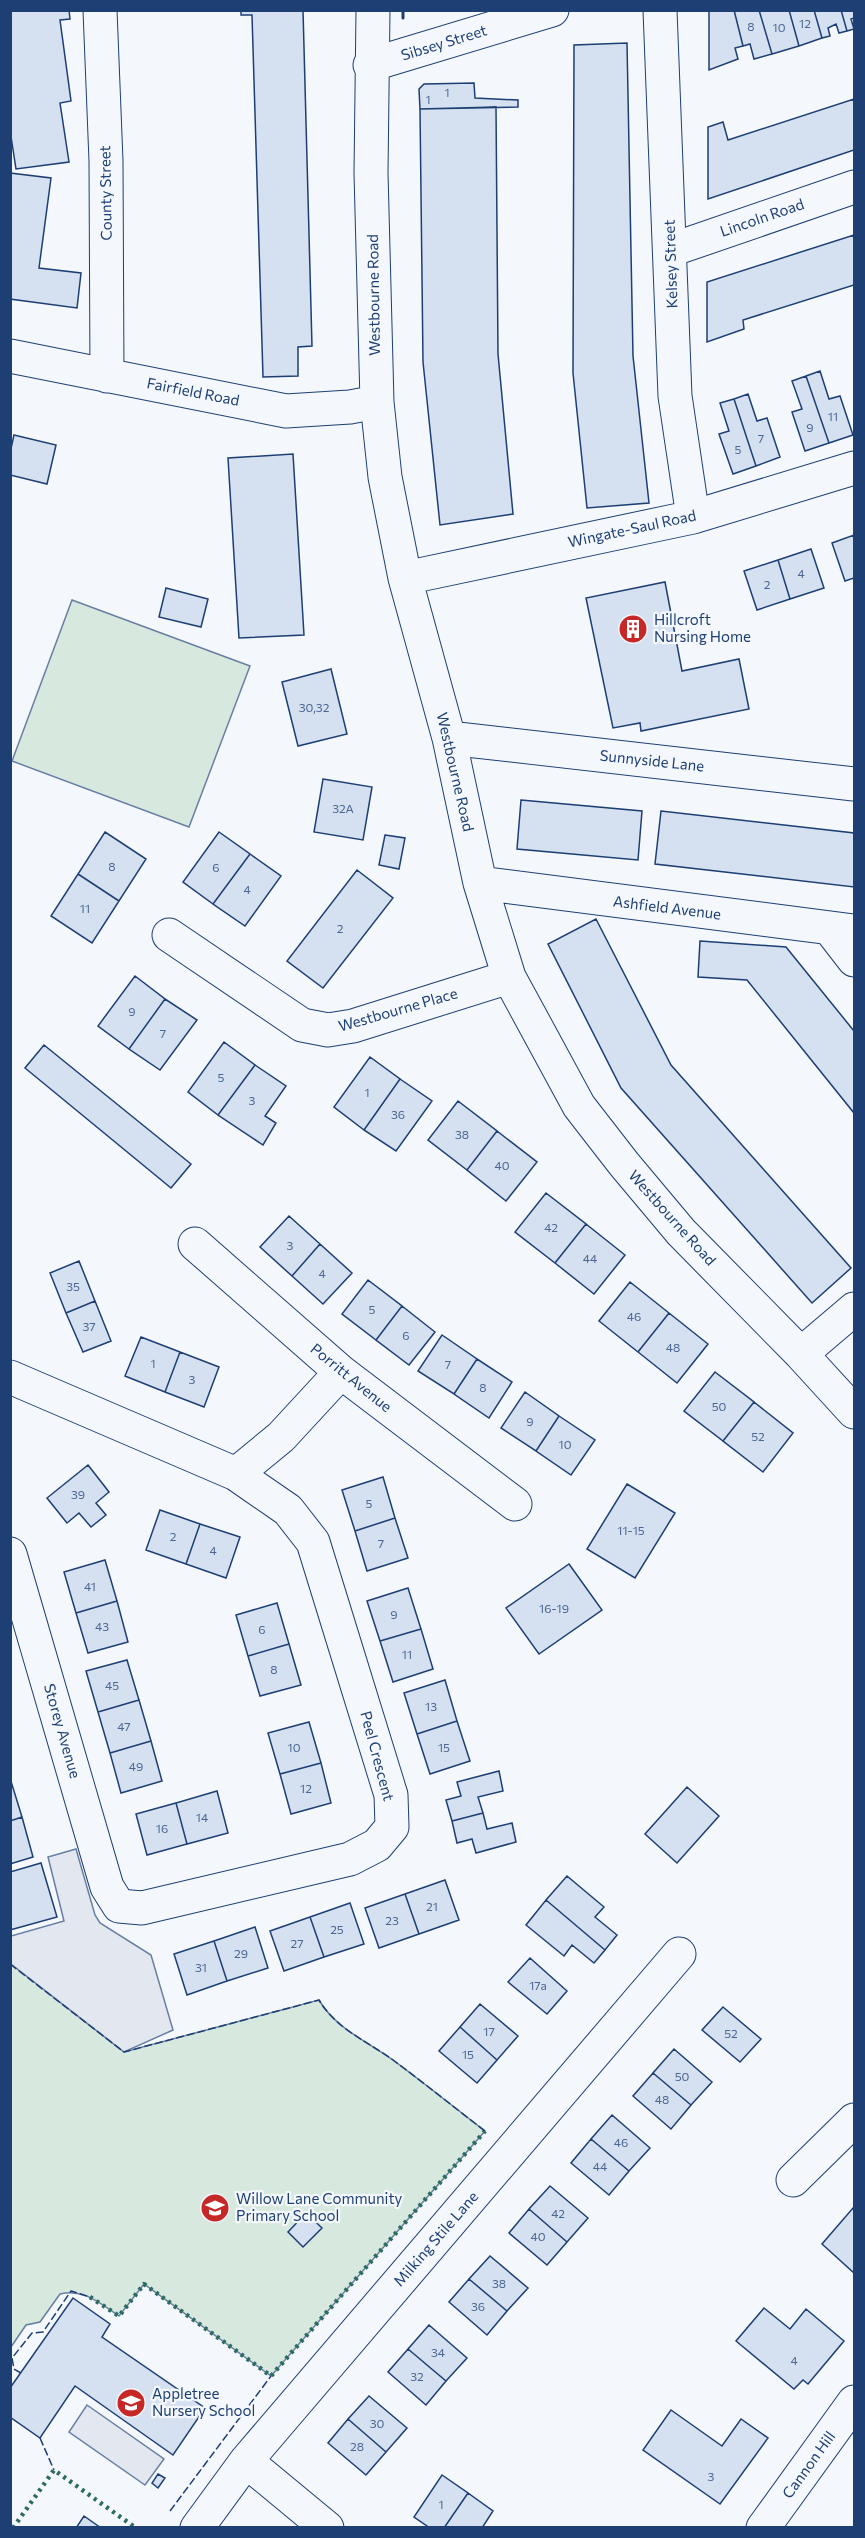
<svg xmlns="http://www.w3.org/2000/svg" width="865" height="2538" font-family="Commissioner,sans-serif">
  <style>
    .green { fill: #d7e8df; stroke: #687fa3; stroke-width: 1.5 }
    .parking { fill: #e3e8f0; stroke: #687fa3; stroke-width: 1.5 }
    .building { fill: #d5e0f0; stroke: #1d3f73; stroke-width: 1.5 }
    .lines { fill: none; stroke-linecap: round; stroke-linejoin: round }
    .minor-casing { stroke: #1d3f73; stroke-width: 35 }
    .minor { stroke: #f4f7fb; stroke-width: 33 }
    .hedge { stroke: #2c6c60; stroke-width: 4.5; stroke-dasharray: 3 4.5; stroke-linecap: butt }
    .fence { stroke: #1d3f73; stroke-width: 1.5; stroke-dasharray: 8 3; stroke-linecap: butt }
    .wall { stroke: #1d3f73; stroke-width: 3 }
    .labels { text-anchor: middle; stroke-width: 4.5; stroke-linejoin: round; paint-order: stroke }
    .number-label { font-size: 12px; fill: #4b6792 }
    .street-label { font-size: 15px; fill: #1d3f73; stroke: #f4f7fb }
    .poi-label { font-size: 15px; fill: #1d3f73; stroke: #f4f7fb; text-anchor: start }
  </style>
  <rect width="100%" height="100%" fill="#f4f7fb"/>
  <path class="green" d="M72,600L250,666L189,827L12,761Z
    M11,1964L124,2052L319,2000C336,2029 367,2041 393,2060C424,2083 455,2108 485,2131L271,2376L144,2284L119,2316C100,2303 83,2288 60,2294L40,2322L26,2325L11,2347Z"/>
  <path class="parking" d="M76,1849L95,1915L100,1923L151,1955L173,2030L124,2052L11,1964V1936L64,1921L48,1857Z
    M87,2405L164,2459L145,2485L69,2432Z"/>
  <path class="building" d="M10,10H69L70,19L60,20L71,101L60,103L69,162L16,169L10,130Z
    M241,10H303L312,346L298,347V376L263,377L252,15H241Z
    M709,10H734L743,46L735,48L738,59L709,70Z
    M734,10H759L772,54L754,59L750,44L743,46Z
    M759,10H789L799,46L772,54Z
    M789,10H814L822,38L799,46Z
    M814,10H841L847,31L839,33L836,24L828,28L830,36L822,38Z
    M841,10H854V18L851,19L854,29L847,31Z
    M627,43L633,356L649,503L587,508L573,373L574,45Z
    M474,83L475,98L518,100V107L420,109L419,89L424,84Z
    M854,99V150L708,199V127L723,122L728,140Z
    M496,107L498,354L513,514L440,525L423,362L420,109Z
    M10,173L51,178L39,268L81,273L77,308L10,299Z
    M854,235V285L743,320L744,329L707,342V282Z
    M820,371L829,399L840,396L853,435L829,443L806,376Z
    M806,376L829,443L805,451L792,412L802,409L792,381Z
    M748,394L757,421L767,418L780,457L756,466L734,399Z
    M734,399L756,466L733,474L719,434L729,431L720,403Z
    M14,435L56,445L47,484L10,475V453Z
    M293,454L304,635L239,638L228,458Z
    M854,535V578L845,581L832,543Z
    M811,549L824,588L790,599L778,560Z
    M778,560L790,599L757,610L744,571Z
    M665,582L682,671L739,659L749,709L641,731L640,723L613,728L586,598Z
    M166,588L208,599L201,627L159,617Z
    M331,669L347,734L298,746L282,682Z
    M323,779L372,787L363,840L314,832Z
    M521,800L642,811L638,860L517,849Z
    M661,811L854,833V887L655,864Z
    M105,832L146,859L119,901L78,874Z
    M219,832L250,854L213,904L183,882Z
    M385,835L405,838L399,869L379,865Z
    M250,854L281,876L245,926L213,904Z
    M357,870L393,898L323,988L287,961Z
    M78,874L119,901L92,943L51,916Z
    M596,919L671,1065L851,1268L812,1303L621,1088L548,944Z
    M700,941L786,947L854,1031V1113L747,980L698,977Z
    M135,976L165,999L129,1049L98,1026Z
    M165,999L197,1020L160,1070L129,1049Z
    M224,1042L255,1065L218,1115L188,1092Z
    M44,1045L191,1164L171,1188L25,1068Z
    M370,1057L400,1079L364,1130L334,1107Z
    M255,1065L286,1086L265,1116L276,1123L263,1145L218,1115Z
    M400,1079L432,1101L396,1151L364,1130Z
    M458,1101L497,1131L467,1170L428,1140Z
    M497,1131L537,1162L506,1201L467,1170Z
    M546,1193L586,1224L555,1263L515,1232Z
    M289,1216L320,1244L292,1276L260,1247Z
    M586,1224L625,1255L594,1294L555,1263Z
    M320,1244L352,1273L323,1304L292,1276Z
    M79,1261L95,1301L66,1313L50,1273Z
    M368,1280L402,1306L376,1340L342,1314Z
    M630,1282L669,1313L638,1352L599,1321Z
    M95,1301L111,1341L83,1352L66,1313Z
    M402,1306L435,1332L409,1365L376,1340Z
    M669,1313L708,1344L677,1383L638,1352Z
    M442,1335L477,1359L454,1394L418,1371Z
    M141,1337L180,1352L165,1392L125,1376Z
    M180,1352L219,1367L204,1407L165,1392Z
    M477,1359L512,1382L489,1418L454,1394Z
    M715,1372L754,1402L723,1441L684,1411Z
    M525,1392L559,1416L536,1451L501,1428Z
    M754,1402L793,1433L763,1472L723,1441Z
    M559,1416L595,1440L571,1475L536,1451Z
    M88,1465L109,1492L96,1503L106,1515L91,1527L79,1513L67,1523L47,1498Z
    M383,1477L395,1518L355,1531L342,1490Z
    M627,1484L675,1513L635,1578L587,1549Z
    M160,1510L200,1524L186,1564L146,1550Z
    M395,1518L408,1558L367,1571L355,1531Z
    M200,1524L240,1537L226,1578L186,1564Z
    M105,1560L117,1601L76,1613L64,1572Z
    M569,1564L602,1610L539,1654L506,1608Z
    M408,1588L421,1629L380,1641L367,1601Z
    M117,1601L128,1642L88,1653L76,1613Z
    M277,1603L289,1644L248,1656L236,1615Z
    M421,1629L433,1669L393,1682L380,1641Z
    M289,1644L301,1685L260,1696L248,1656Z
    M127,1660L139,1700L98,1712L86,1671Z
    M445,1680L457,1721L417,1734L404,1693Z
    M139,1700L151,1741L110,1753L98,1712Z
    M457,1721L470,1761L430,1774L417,1734Z
    M309,1722L321,1763L280,1774L268,1733Z
    M151,1741L162,1781L121,1793L110,1753Z
    M321,1763L331,1803L291,1814L280,1774Z
    M499,1771L503,1791L478,1797L483,1813L452,1821L446,1800L461,1796L457,1782Z
    M10,1778L22,1817L10,1821Z
    M687,1787L719,1816L677,1863L645,1834Z
    M217,1791L228,1833L187,1844L176,1803Z
    M176,1803L187,1844L147,1855L136,1814Z
    M483,1813L487,1829L512,1823L516,1842L476,1853L472,1839L457,1843L452,1821Z
    M22,1817L33,1857L10,1864V1821Z
    M41,1863L57,1917L10,1930V1872Z
    M567,1876L604,1907L595,1917L617,1935L605,1950L546,1900Z
    M445,1880L459,1920L419,1934L405,1894Z
    M405,1894L419,1934L379,1948L365,1908Z
    M546,1900L605,1950L594,1963L572,1945L564,1956L526,1925Z
    M350,1903L364,1944L324,1957L310,1917Z
    M310,1917L324,1957L284,1971L270,1931Z
    M255,1927L268,1968L227,1981L214,1941Z
    M214,1941L227,1981L187,1995L174,1954Z
    M530,1958L567,1991L547,2014L508,1982Z
    M480,2004L518,2036L497,2060L460,2027Z
    M723,2007L761,2039L740,2062L702,2030Z
    M460,2027L497,2060L477,2083L439,2051Z
    M674,2049L712,2082L691,2105L653,2073Z
    M653,2073L691,2105L671,2129L633,2096Z
    M612,2115L650,2148L629,2171L591,2139Z
    M591,2139L629,2171L609,2195L571,2163Z
    M550,2186L588,2218L567,2242L529,2209Z
    M853,2208L854,2210V2273L822,2244Z
    M529,2209L567,2242L547,2265L509,2233Z
    M306,2213L322,2228L303,2247L288,2232Z
    M490,2256L528,2288L507,2311L469,2279Z
    M469,2279L507,2311L487,2335L449,2302Z
    M73,2298L110,2324L102,2337L205,2408L173,2455L75,2386L40,2438L10,2417V2388Z
    M764,2308L790,2329L806,2309L844,2341L808,2384L803,2380L794,2389L736,2341Z
    M429,2325L467,2358L446,2381L408,2349Z
    M408,2349L446,2381L426,2405L388,2372Z
    M369,2396L407,2428L386,2452L348,2419Z
    M671,2410L722,2446L741,2419L768,2438L720,2504L643,2450Z
    M348,2419L386,2452L366,2475L328,2443Z
    M158,2474L165,2478L158,2488L152,2483Z
    M442,2475L468,2493L444,2528H430L414,2517Z
    M468,2493L493,2511L482,2528H444Z
    M84,2516L101,2528H76Z"/>
  <g class="lines">
    <g class="minor-casing">
      <path id="minor" d="M100,10L106,161L107,376
        M373,10L371,173L377,402L385,477L405,578L449,738L480,883L509,977L579,1106L624,1164L681,1232L801,1354L854,1412
        M660,10L675,396L693,517
        M370,65L552,10
        M671,250L854,187
        M10,356L286,411L350,407L377,402
        M405,578L693,517L854,468
        M449,738L854,784
        M480,883L854,931
        M830,929L854,960
        M169,935L302,1025L328,1030L353,1026L509,977
        M195,1244L341,1372L515,1504
        M801,1354L854,1309
        M10,1377L236,1474L281,1437L341,1372
        M10,1554L107,1887L119,1906L142,1908L350,1859L377,1845L392,1827L391,1795L313,1542L288,1510L236,1474
        M793,2180L854,2120
        M246,2461L327,2528
        M197,2528L246,2461L679,1954
        M763,2528L854,2402"/>
    </g>
    <use href="#minor" class="minor"/>
    <path class="hedge" d="M90,2297L119,2316L144,2284L271,2376L485,2131
      M13,2528L54,2470L136,2528"/>
    <path class="fence" d="M10,1964L124,2052L319,2000C336,2029 367,2041 393,2060C424,2083 455,2108 485,2131
      M21,2373L14,2369L12,2358L32,2333L43,2332L71,2291L90,2297
      M40,2438L54,2470
      M170,2511L271,2376"/>
    <path class="wall" d="M403,18V10"/>
  </g>
  <defs>
    <g id="building-disc" transform="scale(1.5)"><circle r="9.5" fill="#c62828" stroke="#f4f7fb"/><path d="M-4-6H4V6H1V3H-1V6H-4ZM-2.5-4.3h1.7v1.8h-1.7ZM.8-4.3h1.7v1.8H.8ZM-2.5-1h1.7V.8h-1.7ZM.8-1h1.7V.8H.8Z" fill="#fff"/></g>
    <g id="school-disc" transform="scale(1.5)"><circle r="9.5" fill="#c62828" stroke="#f4f7fb"/><path d="M0-5L7-2L0 1L-7-2ZM-4 1L0 2.5L4 1V4Q0 6-4 4Z" fill="#fff"/></g>
  </defs>
  <g fill-rule="evenodd">
    <use href="#building-disc" x="633" y="629"/>
    <use href="#school-disc" x="215" y="2208"/>
    <use href="#school-disc" x="131" y="2403"/>
  </g>
  <g class="labels">
    <g class="number-label">
      <text x="805" y="28">12</text>
      <text x="751" y="31">8</text>
      <text x="779" y="32">10</text>
      <text x="447" y="97">1</text>
      <text x="428" y="104">1</text>
      <text x="833" y="421">11</text>
      <text x="810" y="432">9</text>
      <text x="761" y="443">7</text>
      <text x="738" y="454">5</text>
      <text x="801" y="578">4</text>
      <text x="767" y="589">2</text>
      <text x="314" y="712">30,32</text>
      <text x="343" y="813">32A</text>
      <text x="112" y="871">8</text>
      <text x="216" y="872">6</text>
      <text x="247" y="894">4</text>
      <text x="85" y="913">11</text>
      <text x="340" y="933">2</text>
      <text x="132" y="1016">9</text>
      <text x="163" y="1038">7</text>
      <text x="221" y="1082">5</text>
      <text x="367" y="1097">1</text>
      <text x="252" y="1105">3</text>
      <text x="398" y="1119">36</text>
      <text x="462" y="1139">38</text>
      <text x="502" y="1170">40</text>
      <text x="551" y="1232">42</text>
      <text x="290" y="1250">3</text>
      <text x="590" y="1263">44</text>
      <text x="322" y="1278">4</text>
      <text x="73" y="1291">35</text>
      <text x="372" y="1314">5</text>
      <text x="634" y="1321">46</text>
      <text x="89" y="1331">37</text>
      <text x="406" y="1340">6</text>
      <text x="673" y="1352">48</text>
      <text x="153" y="1368">1</text>
      <text x="448" y="1369">7</text>
      <text x="192" y="1384">3</text>
      <text x="483" y="1392">8</text>
      <text x="719" y="1411">50</text>
      <text x="530" y="1426">9</text>
      <text x="758" y="1441">52</text>
      <text x="565" y="1449">10</text>
      <text x="78" y="1499">39</text>
      <text x="369" y="1508">5</text>
      <text x="631" y="1535">11-15</text>
      <text x="173" y="1541">2</text>
      <text x="381" y="1548">7</text>
      <text x="213" y="1555">4</text>
      <text x="90" y="1591">41</text>
      <text x="554" y="1613">16-19</text>
      <text x="394" y="1619">9</text>
      <text x="102" y="1631">43</text>
      <text x="262" y="1634">6</text>
      <text x="407" y="1659">11</text>
      <text x="274" y="1674">8</text>
      <text x="112" y="1690">45</text>
      <text x="431" y="1711">13</text>
      <text x="124" y="1731">47</text>
      <text x="294" y="1752">10</text>
      <text x="444" y="1752">15</text>
      <text x="136" y="1771">49</text>
      <text x="306" y="1793">12</text>
      <text x="202" y="1822">14</text>
      <text x="162" y="1833">16</text>
      <text x="432" y="1911">21</text>
      <text x="392" y="1925">23</text>
      <text x="337" y="1934">25</text>
      <text x="297" y="1948">27</text>
      <text x="241" y="1958">29</text>
      <text x="201" y="1972">31</text>
      <text x="538" y="1990">17a</text>
      <text x="489" y="2036">17</text>
      <text x="731" y="2038">52</text>
      <text x="468" y="2059">15</text>
      <text x="682" y="2081">50</text>
      <text x="662" y="2104">48</text>
      <text x="621" y="2147">46</text>
      <text x="600" y="2171">44</text>
      <text x="558" y="2218">42</text>
      <text x="538" y="2241">40</text>
      <text x="499" y="2288">38</text>
      <text x="478" y="2311">36</text>
      <text x="438" y="2357">34</text>
      <text x="794" y="2365">4</text>
      <text x="417" y="2381">32</text>
      <text x="377" y="2428">30</text>
      <text x="357" y="2451">28</text>
      <text x="711" y="2481">3</text>
      <text x="441" y="2509">1</text>
    </g>
    <g class="street-label">
      <text transform="translate(444 43) rotate(-17)" y="5">Sibsey Street</text>
      <text transform="translate(106 193) rotate(-91)" y="5">County Street</text>
      <text transform="translate(762 218) rotate(-19)" y="5">Lincoln Road</text>
      <text transform="translate(671 264) rotate(-92)" y="5">Kelsey Street</text>
      <text transform="translate(374 295) rotate(-91)" y="5">Westbourne Road</text>
      <text transform="translate(193 392) rotate(11)" y="5">Fairfield Road</text>
      <text transform="translate(632 529) rotate(-12)" y="5">Wingate-Saul Road</text>
      <text transform="translate(652 761) rotate(6)" y="5">Sunnyside Lane</text>
      <text transform="translate(455 772) rotate(77)" y="5">Westbourne Road</text>
      <text transform="translate(667 908) rotate(7)" y="5">Ashfield Avenue</text>
      <text transform="translate(398 1010) rotate(-16)" y="5">Westbourne Place</text>
      <text transform="translate(672 1218) rotate(48)" y="5">Westbourne Road</text>
      <text transform="translate(351 1378) rotate(39)" y="5">Porritt Avenue</text>
      <text transform="translate(62 1731) rotate(74)" y="5">Storey Avenue</text>
      <text transform="translate(377 1756) rotate(75)" y="5">Peel Crescent</text>
      <text transform="translate(436 2239) rotate(-49)" y="5">Milking Stile Lane</text>
      <text transform="translate(809 2465) rotate(-54)" y="5">Cannon Hill</text>
    </g>
    <g class="poi-label">
      <text x="654" y="625">Hillcroft<tspan x="654" dy="17">Nursing Home</tspan></text>
      <text x="236" y="2204">Willow Lane Community<tspan x="236" dy="17">Primary School</tspan></text>
      <text x="152" y="2399">Appletree<tspan x="152" dy="17">Nursery School</tspan></text>
    </g>
  </g>
  <rect width="865" height="2538" fill="none" stroke="#1d3f73" stroke-width="24"/>
</svg>
